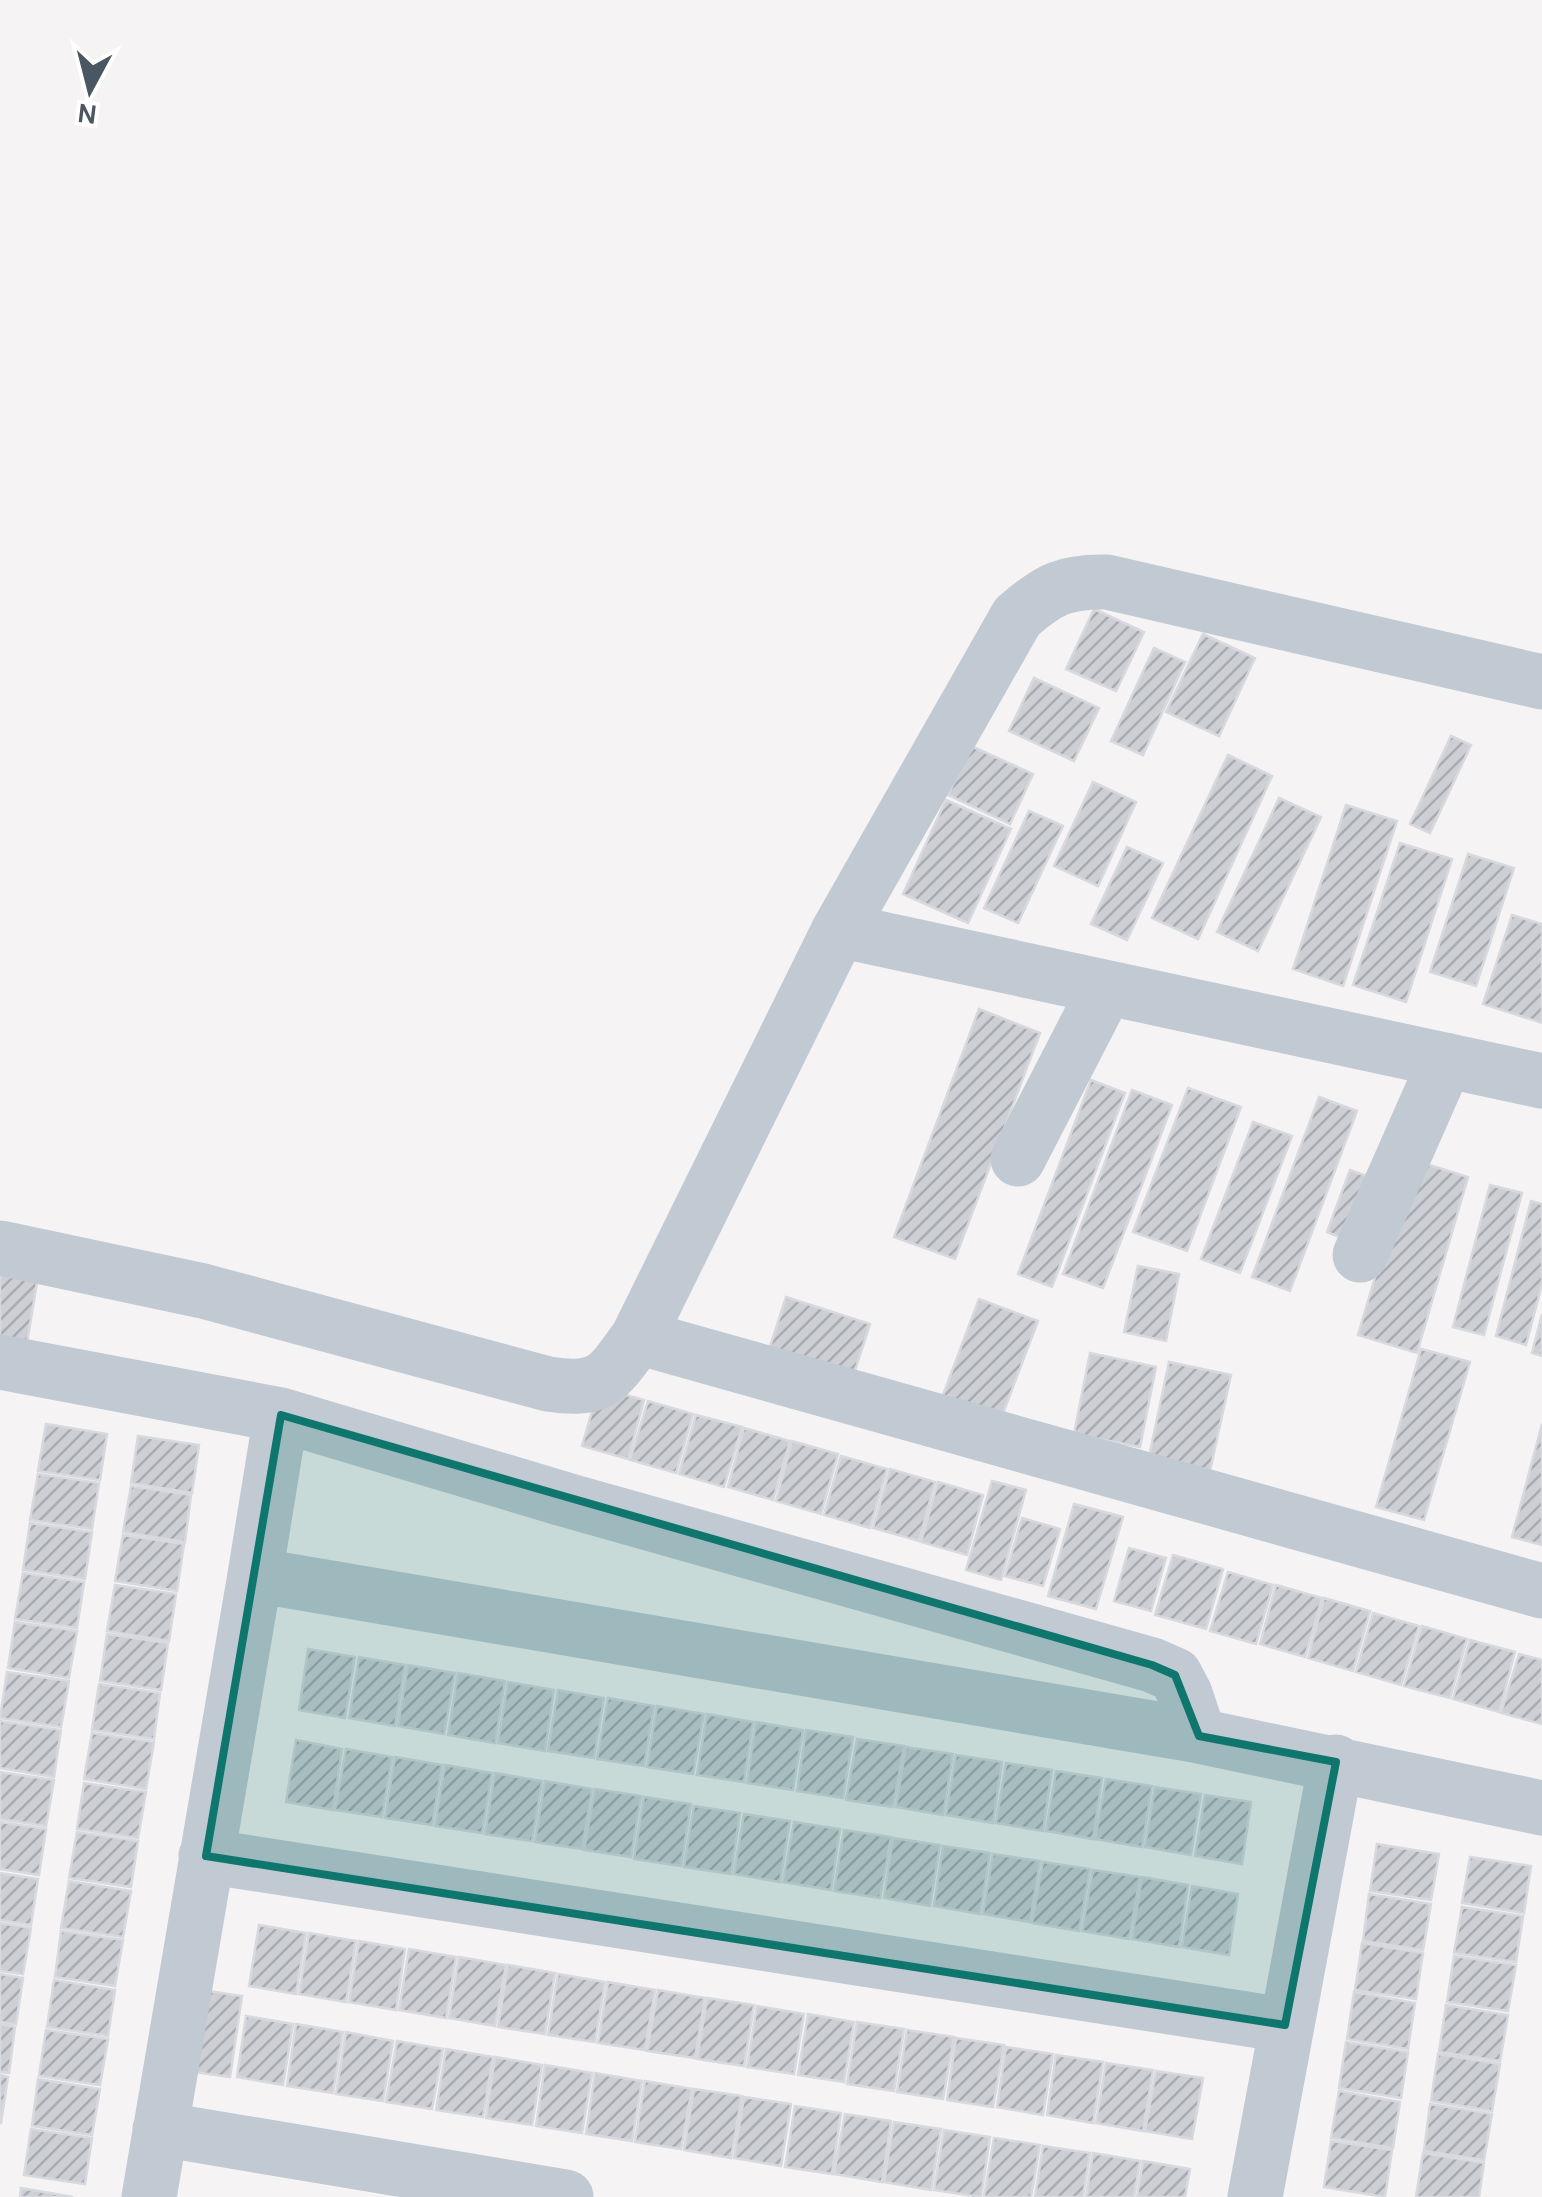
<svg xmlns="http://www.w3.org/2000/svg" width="1542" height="2197" font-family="Karla,sans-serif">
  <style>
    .building { fill: url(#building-hatch); stroke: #d7d9de; stroke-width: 2.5 }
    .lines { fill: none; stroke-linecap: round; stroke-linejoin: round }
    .minor { stroke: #c1cad2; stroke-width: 55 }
    .marked { fill: #0f766e; fill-opacity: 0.2; stroke: #0f766e; stroke-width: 8; stroke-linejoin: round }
  </style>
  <defs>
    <pattern id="building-hatch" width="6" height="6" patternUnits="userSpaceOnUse" patternTransform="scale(2.5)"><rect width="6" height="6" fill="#cdcfd5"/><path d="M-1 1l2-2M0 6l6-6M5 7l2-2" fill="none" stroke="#a8abb0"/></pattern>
  </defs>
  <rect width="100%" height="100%" fill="#f5f3f3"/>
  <path class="building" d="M1094,609L1144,632L1116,691L1066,669Z
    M1203,634L1255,658L1219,736L1166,712Z
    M1154,648L1185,662L1143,755L1111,741Z
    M1034,678L1099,708L1074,761L1009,731Z
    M1451,736L1471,745L1430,833L1410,824Z
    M971,746L1033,774L1010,824L948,795Z
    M1228,755L1272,776L1198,939L1152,918Z
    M1093,782L1136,802L1098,886L1054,866Z
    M1279,798L1321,817L1258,951L1217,932Z
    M946,800L1011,829L968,923L903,894Z
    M1346,805L1397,821L1343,986L1293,969Z
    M1029,811L1063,826L1018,923L984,908Z
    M1400,843L1452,859L1406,1002L1353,985Z
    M1127,847L1163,863L1127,940L1091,924Z
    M1468,854L1514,868L1476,986L1430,972Z
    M1512,915L1542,924V1023L1483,1004Z
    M979,1009L1040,1033L955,1259L894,1237Z
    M1091,1080L1125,1093L1052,1287L1018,1274Z
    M1188,1088L1241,1107L1187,1251L1133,1232Z
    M1132,1090L1172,1105L1103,1288L1063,1274Z
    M1319,1097L1357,1111L1290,1291L1252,1277Z
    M1253,1122L1292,1136L1240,1273L1201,1259Z
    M1410,1159L1468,1177L1417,1353L1358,1335Z
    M1350,1170L1380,1181L1357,1244L1327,1232Z
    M1490,1185L1522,1193L1484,1335L1453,1327Z
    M1531,1201L1542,1204V1284L1526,1345L1496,1336Z
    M1138,1266L1179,1274L1166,1341L1124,1332Z
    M0,1270L38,1276L27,1343L0,1339Z
    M786,1297L870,1324L852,1380L768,1353Z
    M979,1299L1038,1321L1002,1416L943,1395Z
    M1542,1314V1356L1532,1353Z
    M1421,1349L1470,1362L1424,1520L1376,1507Z
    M1090,1353L1156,1367L1140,1447L1074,1434Z
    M1169,1362L1231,1375L1210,1471L1149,1457Z
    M599,1387L644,1400L628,1459L582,1446Z
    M648,1401L693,1414L676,1473L630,1460Z
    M696,1415L742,1427L724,1487L679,1474Z
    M46,1424L107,1434L100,1480L38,1471Z
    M1542,1424V1545L1512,1537Z
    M744,1428L790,1441L773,1500L728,1487Z
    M138,1436L199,1445L192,1493L131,1483Z
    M792,1441L838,1454L821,1514L776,1501Z
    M841,1456L887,1469L870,1528L824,1515Z
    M890,1469L935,1482L919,1541L873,1528Z
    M38,1474L99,1483L92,1529L30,1520Z
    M992,1481L1026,1490L1001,1580L966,1570Z
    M938,1482L983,1495L967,1555L921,1542Z
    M131,1486L191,1495L185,1542L123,1532Z
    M1074,1504L1123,1517L1096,1609L1048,1596Z
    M1022,1518L1060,1529L1043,1586L1005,1576Z
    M30,1523L92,1532L85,1579L23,1570Z
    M123,1535L184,1544L177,1591L115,1581Z
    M1129,1548L1166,1558L1151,1611L1114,1601Z
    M1173,1555L1223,1569L1206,1629L1155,1615Z
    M1228,1572L1273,1585L1256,1644L1210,1631Z
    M23,1573L84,1582L77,1628L15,1619Z
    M115,1585L176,1594L169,1641L107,1631Z
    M1276,1585L1322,1598L1305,1657L1260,1644Z
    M1324,1598L1370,1611L1353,1671L1308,1658Z
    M1373,1613L1419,1626L1401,1685L1356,1672Z
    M15,1622L77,1631L69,1678L8,1668Z
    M1422,1626L1467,1639L1450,1698L1404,1686Z
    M107,1634L168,1643L161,1690L100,1681Z
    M1470,1640L1515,1652L1499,1712L1453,1699Z
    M308,1649L355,1657L345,1718L299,1710Z
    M1519,1654L1542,1660V1724L1501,1713Z
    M359,1657L405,1665L395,1726L349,1718Z
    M408,1665L455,1673L444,1734L398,1726Z
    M7,1672L69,1681L61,1727L0,1718Z
    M458,1673L505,1681L495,1743L448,1735Z
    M508,1682L554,1690L545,1751L498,1743Z
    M99,1684L160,1693L154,1739L92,1730Z
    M558,1690L604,1698L594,1758L548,1751Z
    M608,1698L654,1706L644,1766L597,1759Z
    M657,1706L704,1714L693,1774L647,1767Z
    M707,1714L753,1722L744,1782L697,1775Z
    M0,1721L61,1730L54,1777L0,1768Z
    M756,1722L803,1730L793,1790L747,1783Z
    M806,1730L853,1737L843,1798L797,1791Z
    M92,1733L154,1742L146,1789L84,1779Z
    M857,1739L904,1746L893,1807L846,1800Z
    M296,1740L342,1749L333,1810L286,1802Z
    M906,1747L953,1754L943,1815L896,1807Z
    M346,1749L392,1757L382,1817L335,1810Z
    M956,1755L1002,1762L993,1823L946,1815Z
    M395,1757L442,1765L432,1825L385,1818Z
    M1006,1763L1052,1770L1043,1831L996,1823Z
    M445,1765L492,1773L482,1833L435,1826Z
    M1056,1771L1102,1778L1093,1839L1046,1831Z
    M0,1772L54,1780L46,1826L0,1819Z
    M495,1773L542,1781L532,1841L485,1834Z
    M1106,1779L1152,1786L1142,1847L1095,1839Z
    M545,1781L592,1789L582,1849L535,1842Z
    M84,1783L146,1792L138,1838L77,1829Z
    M1155,1787L1201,1794L1191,1855L1145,1847Z
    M595,1789L641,1796L631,1857L584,1850Z
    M1205,1795L1251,1802L1242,1864L1195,1856Z
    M644,1797L691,1804L681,1866L634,1859Z
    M694,1806L740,1813L731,1874L684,1867Z
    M744,1814L790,1821L780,1882L734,1874Z
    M0,1822L46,1829L39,1875L0,1869Z
    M794,1822L840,1829L831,1890L783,1882Z
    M844,1830L891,1837L880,1898L834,1891Z
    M77,1832L138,1841L131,1887L69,1878Z
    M893,1838L940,1845L930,1906L884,1898Z
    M1377,1844L1439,1854L1431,1900L1370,1891Z
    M943,1846L990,1853L980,1914L934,1906Z
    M993,1854L1040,1861L1030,1922L983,1914Z
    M1470,1857L1531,1866L1524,1913L1462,1903Z
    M1043,1862L1090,1869L1079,1931L1032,1923Z
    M1093,1870L1140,1877L1129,1939L1082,1931Z
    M0,1873L38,1879L31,1925L0,1920Z
    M1142,1877L1188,1885L1179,1947L1132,1939Z
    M69,1881L131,1891L123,1937L61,1928Z
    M1192,1886L1238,1894L1229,1955L1182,1947Z
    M1369,1894L1431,1904L1423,1950L1363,1941Z
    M1462,1907L1523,1916L1516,1962L1454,1953Z
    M0,1923L31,1928L23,1974L0,1971Z
    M259,1925L306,1933L296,1994L249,1986Z
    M61,1931L123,1940L115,1986L55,1977Z
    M309,1933L356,1941L346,2002L299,1994Z
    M359,1941L405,1949L396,2010L349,2002Z
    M1362,1943L1423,1953L1416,1999L1355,1990Z
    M409,1949L456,1957L446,2018L399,2010Z
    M1454,1956L1516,1965L1508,2011L1447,2002Z
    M459,1957L506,1965L495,2026L449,2018Z
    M508,1965L555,1973L545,2034L498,2027Z
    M0,1974L23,1978L16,2024L0,2022Z
    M558,1974L605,1982L595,2042L548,2035Z
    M54,1980L115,1990L108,2036L47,2027Z
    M608,1982L655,1990L645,2050L598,2043Z
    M658,1990L705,1998L695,2058L647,2051Z
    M208,1991L242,1996L230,2077L194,2072Z
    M1354,1992L1415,2003L1408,2049L1347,2039Z
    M707,1998L754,2005L744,2066L697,2059Z
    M1446,2005L1508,2015L1500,2061L1439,2052Z
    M757,2006L804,2014L794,2074L747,2067Z
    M808,2014L854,2022L844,2082L798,2075Z
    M246,2016L293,2024L283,2085L237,2077Z
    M857,2022L904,2029L894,2091L847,2084Z
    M0,2024L15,2027L9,2073L0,2072Z
    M296,2024L343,2032L333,2093L287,2086Z
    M46,2030L108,2039L100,2085L39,2076Z
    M907,2030L954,2037L943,2099L897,2092Z
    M346,2032L393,2041L383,2101L336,2094Z
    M956,2038L1004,2045L993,2107L947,2100Z
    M397,2041L443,2049L432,2109L386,2102Z
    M1346,2042L1408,2052L1401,2098L1339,2088Z
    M1006,2047L1053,2054L1043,2115L997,2107Z
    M446,2049L493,2057L483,2117L436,2110Z
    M1438,2054L1500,2064L1492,2111L1431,2101Z
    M1056,2055L1103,2062L1093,2123L1047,2115Z
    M495,2057L542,2065L532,2125L486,2118Z
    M1106,2063L1153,2070L1143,2131L1096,2123Z
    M545,2065L592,2073L582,2133L536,2126Z
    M1156,2071L1203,2078L1192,2139L1145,2131Z
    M595,2073L642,2081L632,2141L586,2134Z
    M0,2075L8,2077L1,2123H0Z
    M38,2079L100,2089L92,2135L32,2126Z
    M645,2081L692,2089L681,2149L635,2142Z
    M694,2089L742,2096L731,2158L684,2150Z
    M1339,2091L1400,2102L1393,2148L1331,2138Z
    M744,2097L791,2104L781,2166L734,2158Z
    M1430,2104L1492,2114L1484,2160L1424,2151Z
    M795,2106L841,2113L832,2174L785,2167Z
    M845,2114L891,2121L882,2182L834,2174Z
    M894,2122L941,2129L931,2190L884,2182Z
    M31,2129L92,2138L85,2184L24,2175Z
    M944,2130L990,2137L981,2197L934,2190Z
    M994,2138L1040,2145L1031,2197H984Z
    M1331,2141L1392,2150L1385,2197L1324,2187Z
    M1043,2146L1090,2153L1083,2197H1035Z
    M1093,2153L1140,2161L1134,2197H1086Z
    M1423,2153L1484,2163L1479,2197H1416Z
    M1143,2161L1190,2169L1185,2197H1137Z
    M21,2188L73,2197H20Z"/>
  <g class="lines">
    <path class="minor" d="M839,930L1542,1081
      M1018,1159L1106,988
      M0,1248L203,1291L548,1384C602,1392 608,1379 638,1337L839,930L1017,617C1049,589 1065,581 1107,582L1542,682
      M1360,1255L1446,1060
      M638,1337L1542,1591
      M0,1362L281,1415L570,1501L1152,1665L1175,1675L1185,1694L1199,1736
      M255,1575L281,1415
      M206,1856L1285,2025
      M160,2129L566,2197
      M149,2197L255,1575L1199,1736L1542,1808
      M1255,2197L1336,1762"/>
  </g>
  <path class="marked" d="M281,1415L1152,1665L1175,1675L1199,1736L1336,1762L1285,2025L206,1856Z"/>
  <g transform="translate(90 90) rotate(187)" stroke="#ffffff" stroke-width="8" paint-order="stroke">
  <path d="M0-8L18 38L0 25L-18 38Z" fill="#4a5661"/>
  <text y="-15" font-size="28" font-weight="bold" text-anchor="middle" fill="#4a5661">N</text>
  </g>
</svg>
